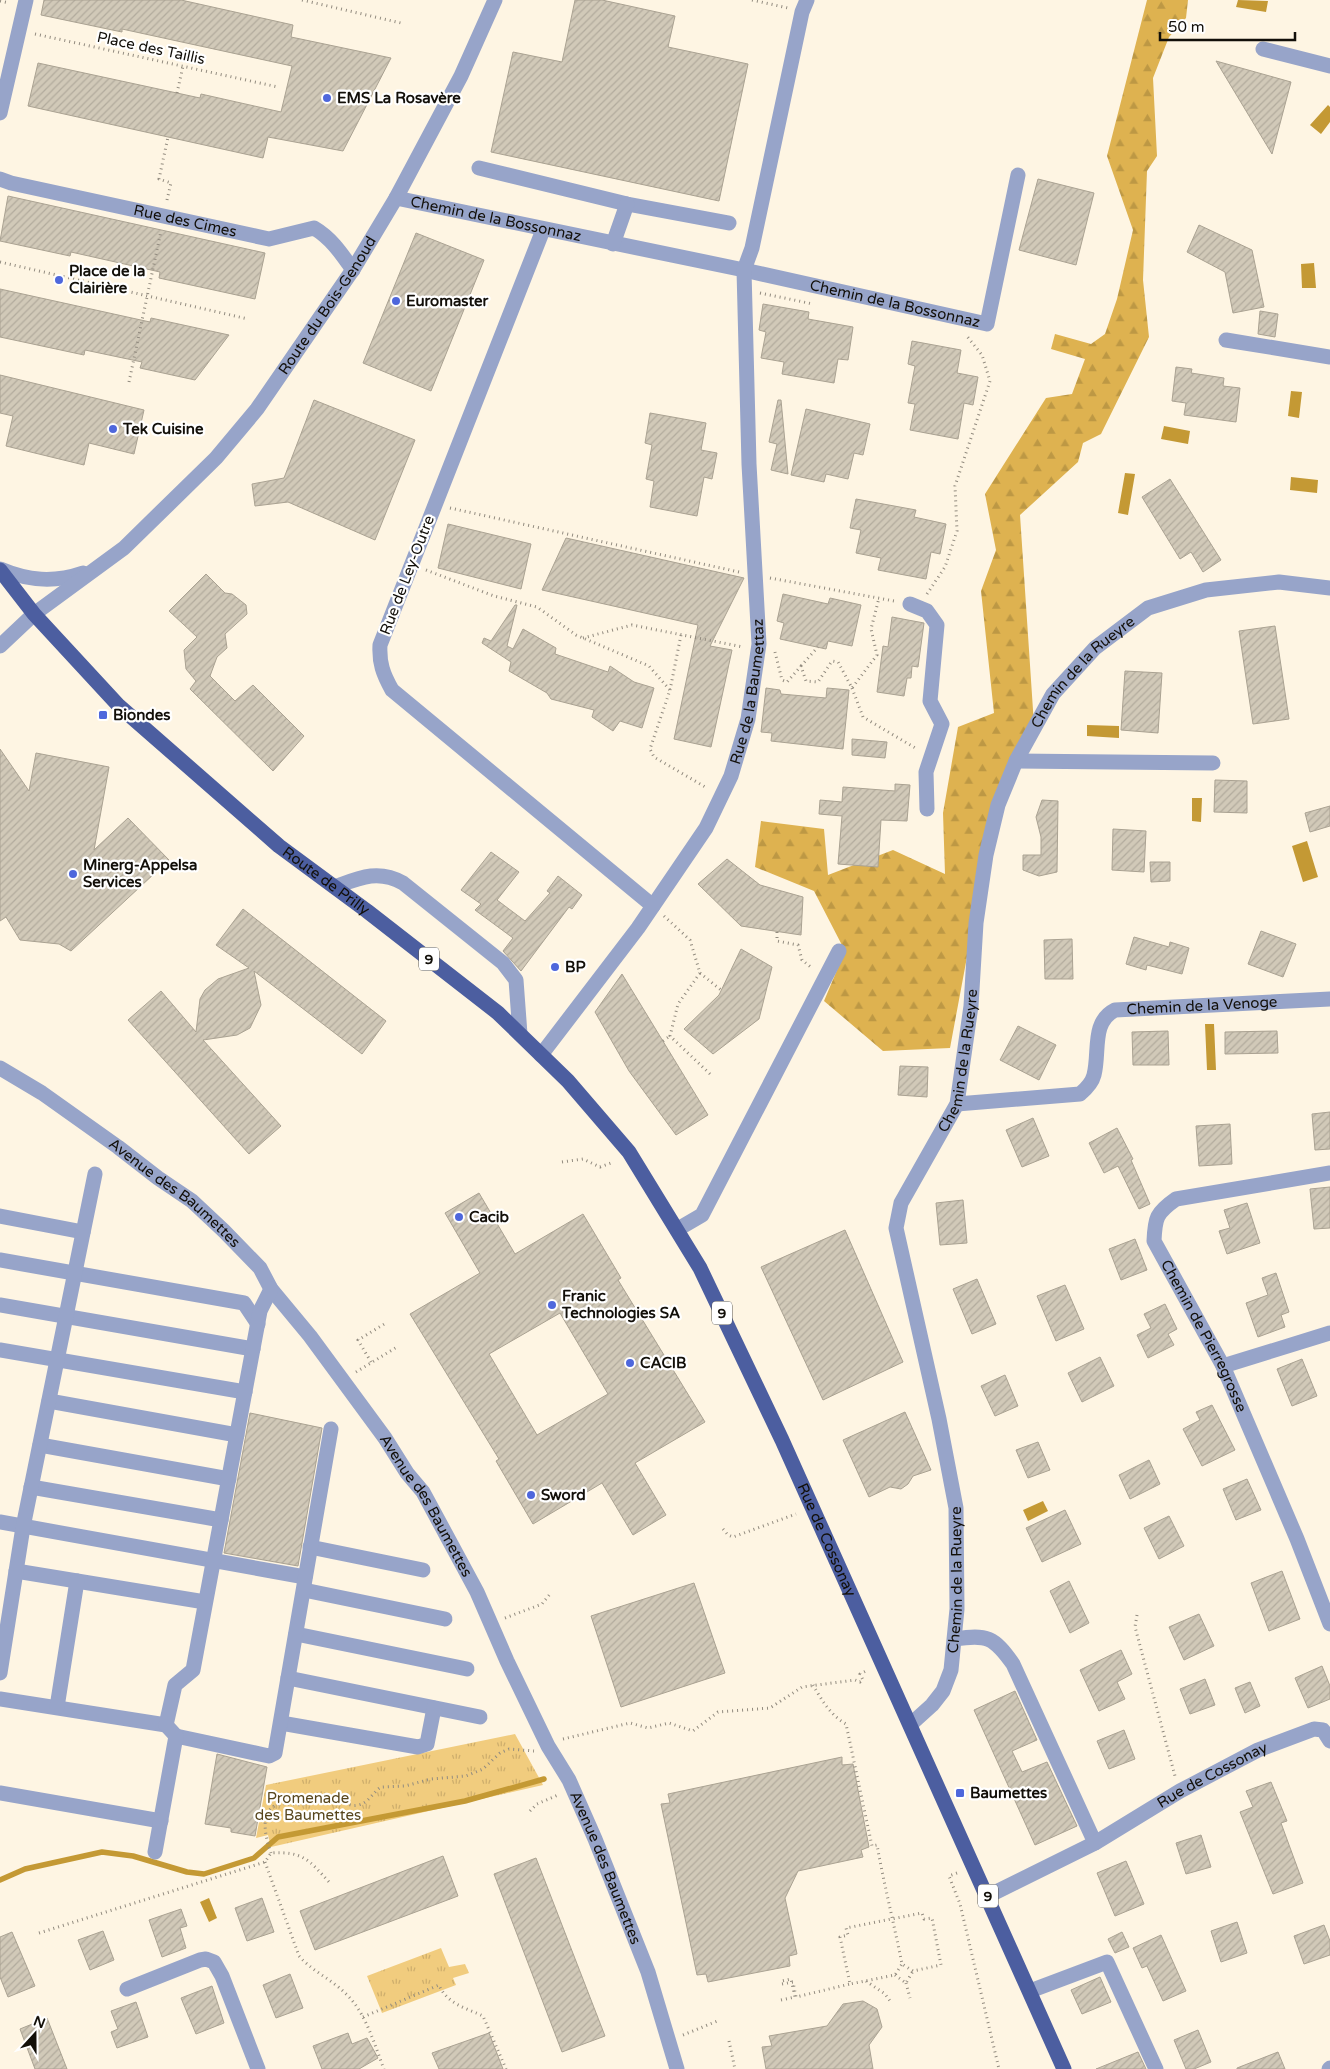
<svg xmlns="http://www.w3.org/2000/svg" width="1330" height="2069" font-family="'Varela Round',sans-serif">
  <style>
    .forest { fill: url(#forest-firs) }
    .park { fill: url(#park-tufts) }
    .water { fill: #c49934 }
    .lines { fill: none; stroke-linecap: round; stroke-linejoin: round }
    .stream { stroke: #c49934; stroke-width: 5.5 }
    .building { fill: url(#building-hatch); stroke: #aaa292; fill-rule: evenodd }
    .path { stroke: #928b7f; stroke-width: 3; stroke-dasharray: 1 4; stroke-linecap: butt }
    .minor { stroke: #97a4c9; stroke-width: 15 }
    .major { stroke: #4c5ea0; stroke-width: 15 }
    .poi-dot { fill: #4e67dc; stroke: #fff; stroke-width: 2 }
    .labels { text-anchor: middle; stroke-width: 4.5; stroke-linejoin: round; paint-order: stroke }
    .shield { fill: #fff; stroke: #595753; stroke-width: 1 }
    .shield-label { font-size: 14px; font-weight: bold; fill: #120f09 }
    .street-label { font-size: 15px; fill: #120f09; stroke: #fff }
    .poi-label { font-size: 15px; font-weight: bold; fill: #120f09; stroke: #fff; text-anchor: start }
    .park-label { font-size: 15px; fill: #57451c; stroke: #fff }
  </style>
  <defs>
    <pattern id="forest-firs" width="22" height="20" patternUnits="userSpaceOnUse" patternTransform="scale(1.25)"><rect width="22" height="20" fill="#deb250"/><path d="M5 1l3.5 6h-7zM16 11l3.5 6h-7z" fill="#bd9844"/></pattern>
    <pattern id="park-tufts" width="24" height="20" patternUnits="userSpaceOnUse" patternTransform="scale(1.25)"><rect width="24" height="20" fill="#f1cc7e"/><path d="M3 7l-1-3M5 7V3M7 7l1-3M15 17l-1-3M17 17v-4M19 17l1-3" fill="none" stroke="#ceae6c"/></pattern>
    <pattern id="building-hatch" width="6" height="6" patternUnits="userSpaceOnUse" patternTransform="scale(1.25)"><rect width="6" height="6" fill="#d1c9b8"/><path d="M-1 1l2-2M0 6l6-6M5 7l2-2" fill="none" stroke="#b2ab9d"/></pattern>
  </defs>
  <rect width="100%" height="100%" fill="#fef5e3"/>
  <path class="forest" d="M1147,0H1188L1186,18L1169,37L1153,78L1157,156L1147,171L1143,280L1149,337L1101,434L1083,443L1078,462L1020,515L1034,725L986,855L950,1048L883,1051L824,1001L845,951L814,891L755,867L761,821L824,829L828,875L893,850L945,874L943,813L958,727L994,713L981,591L996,550L985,494L1046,398L1072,394L1085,359L1051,349L1055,334L1091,344L1105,334L1117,299L1133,230L1107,156Z"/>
  <path class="park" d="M515,1734L543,1785L271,1847L268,1835L256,1838L266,1785Z
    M441,1948L449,1967L465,1964L469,1973L453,1978L456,1985L382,2013L367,1976Z"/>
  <path class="water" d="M1238,0L1268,1L1266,12L1236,7Z
    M1328,105L1330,107V122L1321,134L1310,125Z
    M1314,263L1316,288H1302L1301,264Z
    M1291,391L1302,392L1299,418L1288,416Z
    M1164,426L1190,431L1188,444L1161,439Z
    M1125,473L1135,474L1128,515L1118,513Z
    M1291,477L1318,480L1317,493L1290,490Z
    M1087,725L1119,726V738L1087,736Z
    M1192,798H1202L1201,822L1192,821Z
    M1307,841L1318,877L1303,882L1292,846Z
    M1205,1024H1214L1216,1070H1207Z
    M1043,1501L1048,1511L1028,1521L1023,1510Z
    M209,1898L217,1918L209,1922L200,1902Z"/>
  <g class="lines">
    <path class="stream" d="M0,1880L25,1869L102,1852L133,1856L187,1872L204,1874L254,1858L278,1837L465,1801L544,1779"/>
  </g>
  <path class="building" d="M44,0H181L293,25L291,37L391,58L343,151L268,137L263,158L28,106L38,63L200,98L201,94L281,112L292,66L122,29V32L41,15Z
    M575,0H602L675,16L668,47L748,64L719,201L491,152L513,52L562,62Z
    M1216,61L1291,82L1272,154Z
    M1038,179L1094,193L1076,265L1019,250Z
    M8,196L265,253L255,299L159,278L160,272L71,252L70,256L0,241Z
    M1199,225L1252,250L1264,307L1233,313L1225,272L1187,252Z
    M416,233L484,260L431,391L363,363Z
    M0,289L150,322L151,318L229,335L195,380L140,368L142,362L85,350L84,355L0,337Z
    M763,304L809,312L808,319L853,327L848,360L838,359L834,383L782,374L784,362L761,358L766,332L759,330Z
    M1260,311L1278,314L1275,337L1258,334Z
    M912,341L961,350L957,373L978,377L973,405L964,403L958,439L910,430L915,404L908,403L915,366L908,364Z
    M1176,367L1192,369L1191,373L1224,378L1223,386L1240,388L1236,422L1184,415L1186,403L1172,401Z
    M0,375L144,410L134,454L89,443L84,465L6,446L13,416L0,413Z
    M314,400L415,440L375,540L288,502L255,506L252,484L284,478Z
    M778,400H781L788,474L771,470L777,444L769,442Z
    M806,409L870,424L863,455L854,453L848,479L826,474L824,482L791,475Z
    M650,413L706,423L701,450L717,453L712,479L704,477L697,516L650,507L654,481L646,479L652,445L645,443Z
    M1170,479L1221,560L1203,572L1191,552L1180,559L1142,497Z
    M856,499L916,510L914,517L946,524L940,554L931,552L926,579L878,570L881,558L856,553L861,530L850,528Z
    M448,524L531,544L521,589L438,568Z
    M566,538L744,578L710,646L732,650L711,747L674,739L698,625L542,590Z
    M206,574L225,593L232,594L246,605L247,614L225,634L227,648L217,657L210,676L235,701L253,685L304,736L273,771L190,689L196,681L186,669L184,650L197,637L169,611Z
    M783,594L828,604L830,598L861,605L852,646L828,641L826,649L780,639L784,623L777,621Z
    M515,605H517L507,646L513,649L523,629L556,648L555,654L608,672L610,666L634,682L654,688L642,728L620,721L613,731L592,717L594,710L551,699L547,693L509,671L511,662L482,643L484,638L491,641Z
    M892,617L924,623L918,667L912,666L911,678H907L904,696L877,692L883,646L888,647Z
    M1275,626L1289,719L1253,724L1239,631Z
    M1125,671L1162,673L1158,733L1121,730Z
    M766,688L780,690L781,694L826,698L827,688L849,690L843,749L771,741L772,733L761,732Z
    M852,739L887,742L885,758L852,755Z
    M0,749L29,791L36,753L109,767L94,850L128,818L169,860L71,951L59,944L20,940L6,917L0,921Z
    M1215,780L1247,781V813L1214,812Z
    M895,784L910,785L907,821L881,820L878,867L838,864L842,816L819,814L820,800L842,802L843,787L895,791Z
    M1042,800L1058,801L1057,872L1039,876L1023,870V855H1041V837L1036,817Z
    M1330,806V826L1310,832L1305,813Z
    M1113,829L1146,831L1144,872L1112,870Z
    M491,852L519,872L497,900L525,921L550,893L547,891L558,876L582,895L572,909L569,907L521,971L503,951L513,938L475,910L481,904L461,890Z
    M727,859L760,885L803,897L801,935L741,926L698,884Z
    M1150,862H1170V881L1151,882Z
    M243,909L386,1021L362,1054L254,971L261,1005L250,1028L237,1035L203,1040L281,1126L249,1154L128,1020L161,991L196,1032L200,999L205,990L218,979L249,968L216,945Z
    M1261,931L1296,944L1283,977L1248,964Z
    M1134,937L1169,947L1170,942L1189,948L1182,974L1147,965L1146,970L1126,964Z
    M1072,939L1073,979H1045L1044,940Z
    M741,949L772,967L759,1019L713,1054L684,1029L719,995Z
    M622,974L708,1115L676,1135L629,1071L595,1012Z
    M1018,1026L1056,1045L1039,1080L1000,1060Z
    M1168,1031L1169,1065H1133L1132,1032Z
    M1277,1031L1278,1053L1225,1054V1032Z
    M900,1066L928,1067L927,1097L898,1095Z
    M1330,1112V1149L1315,1150L1312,1114Z
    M1033,1118L1049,1156L1022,1167L1006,1130Z
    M1230,1124L1232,1164L1199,1166L1196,1126Z
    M1117,1128L1133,1159L1131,1160L1150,1204L1139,1209L1118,1166L1104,1173L1089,1143Z
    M1330,1187V1228L1314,1229L1310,1189Z
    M479,1193L515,1254L583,1214L621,1278L618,1280L705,1422L635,1463L666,1515L633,1535L602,1483L533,1524L496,1461L499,1459L410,1314L480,1273L445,1213ZM560,1313L608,1394L537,1435L489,1354Z
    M963,1200L967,1243L940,1245L936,1203Z
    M1247,1203L1260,1243L1227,1254L1219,1231L1230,1228L1224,1210Z
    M845,1230L903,1362L823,1400L761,1267Z
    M1135,1239L1147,1270L1121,1280L1109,1249Z
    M1276,1273L1289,1312L1281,1315L1285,1327L1258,1337L1246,1303L1268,1295L1262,1278Z
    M977,1279L996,1324L972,1334L953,1289Z
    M1065,1285L1084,1329L1056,1341L1037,1296Z
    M1165,1304L1177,1329L1168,1334L1174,1345L1148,1358L1137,1335L1151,1328L1144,1314Z
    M1100,1357L1114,1386L1082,1402L1068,1373Z
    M1302,1359L1317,1396L1292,1406L1277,1369Z
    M1005,1375L1018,1406L995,1416L981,1386Z
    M1212,1405L1235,1450L1202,1466L1183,1429L1200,1420L1196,1412Z
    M905,1412L931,1470L913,1476L908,1484L901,1489L890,1487L869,1497L843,1440Z
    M250,1413L322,1428L298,1566L224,1553Z
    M1038,1442L1050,1470L1028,1478L1016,1450Z
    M1149,1460L1160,1484L1130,1499L1119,1475Z
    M1247,1479L1261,1510L1236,1520L1223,1489Z
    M1065,1510L1081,1544L1042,1562L1026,1528Z
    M1169,1516L1184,1546L1159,1559L1144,1528Z
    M1282,1571L1300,1619L1269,1631L1251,1583Z
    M1069,1581L1089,1623L1070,1633L1050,1591Z
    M694,1583L725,1673L621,1707L591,1616Z
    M1199,1614L1214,1646L1184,1660L1169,1627Z
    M1121,1650L1132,1674L1117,1682L1125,1699L1099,1711L1080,1670Z
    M1322,1666L1330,1686V1699L1308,1708L1295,1678Z
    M1205,1679L1215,1705L1190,1714L1180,1689Z
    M1250,1682L1260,1706L1245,1713L1235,1688Z
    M1015,1691L1037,1740L1012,1751L1022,1772L1047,1762L1077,1826L1035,1845L974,1710Z
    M1124,1730L1135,1759L1109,1769L1097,1741Z
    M217,1754L267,1767L255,1836L231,1832V1828L205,1824Z
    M842,1757V1765L853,1764L869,1847L861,1850L863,1857L798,1871L785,1898L797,1954L789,1956L790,1966L708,1982L706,1974L697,1975L661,1804L670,1803L668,1794Z
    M1271,1782L1287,1821L1281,1823L1303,1883L1273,1894L1240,1812L1253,1807L1246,1791Z
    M1201,1835L1211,1867L1186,1874L1176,1843Z
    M443,1856L458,1896L315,1950L300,1911Z
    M536,1858L605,2036L562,2052L494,1874Z
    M1126,1861L1144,1904L1115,1916L1097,1873Z
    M262,1898L274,1932L247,1941L235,1908Z
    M181,1909L187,1926L180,1928L186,1948L162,1957L149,1920Z
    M1237,1922L1247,1953L1221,1962L1211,1931Z
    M1324,1925L1330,1941V1955L1304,1964L1294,1936Z
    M103,1931L114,1960L90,1970L78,1940Z
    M12,1932L35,1986L8,1997L0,1977V1937Z
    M1122,1932L1129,1947L1115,1953L1108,1939Z
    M1161,1935L1186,1991L1163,2001L1147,1966L1142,1968L1133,1948Z
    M290,1974L303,2008L276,2018L263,1985Z
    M1100,1977L1111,2002L1082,2014L1071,1990Z
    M212,1986L224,2023L196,2034L181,1998Z
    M863,2001L877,2009L882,2027L869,2045L873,2069H766L762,2047L772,2046L769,2036L827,2026L843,2004Z
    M136,2002L148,2037L117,2048L111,2032L118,2029L111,2011Z
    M47,2018L67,2069H35L20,2029Z
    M1198,2030L1211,2062L1194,2069H1186L1174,2040Z
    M348,2033L352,2044L367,2038L378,2058L359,2069H322L313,2046Z
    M489,2033L503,2069H439L432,2053Z
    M1138,2052L1146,2069H1096Z
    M1278,2052L1285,2069H1237V2068Z"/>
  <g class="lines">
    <path class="path" d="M302,0L401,23
      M752,0L788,8
      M0,1L9,3
      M35,34L278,87
      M177,93L183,66
      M167,200L171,183L159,179L168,137
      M0,262L248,319
      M760,293L813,304
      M129,382L161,231
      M450,508L739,572
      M426,570L494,596L537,607L576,635L649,666L670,690L650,749L654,757L707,788
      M770,578L894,601
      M927,594L945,567L957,531L955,486L990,381L982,355L966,335
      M583,638L632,625L743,647
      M775,652L782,680L787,682L801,666L806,681L818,682L832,661L838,662L852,688L877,655L871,629L879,598
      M801,666L818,647
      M852,688L863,717L917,749
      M670,690L681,635
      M664,916L690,940L700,973L678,1004L670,1036L710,1074
      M777,932V941L798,945L802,960L812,968
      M700,973L721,990
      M663,1041L670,1036
      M562,1162L583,1159L600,1167L611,1163
      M371,1362L358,1340L386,1323
      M356,1372L397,1347
      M723,1529L728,1535L733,1537L796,1514
      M1137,1615L1135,1627L1175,1776
      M505,1618L542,1604L550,1594
      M813,1685C821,1699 831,1716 846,1724L872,1846L877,1845C884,1884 894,1924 902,1964L913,1971L941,1965L932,1918L924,1919L922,1913L846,1928L848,1935L840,1937L850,1984L895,1975L902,1964
      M563,1739L630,1723L648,1728L669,1723L693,1731L718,1712L770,1708L802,1687L855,1680L860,1682L863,1680L860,1674L866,1671
      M530,1811L537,1804L558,1795
      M271,1853C266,1839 257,1808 281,1804C289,1803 296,1806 304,1804C313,1801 323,1794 333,1796C342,1798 348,1808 358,1805C369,1803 373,1792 381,1787L405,1786L431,1779L466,1776L483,1769L500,1753L509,1749L534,1751
      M265,1862L299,1956C312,1971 331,1979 345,1993C366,2012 374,2044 384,2069
      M957,1873L949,1876L960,1904L999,2069
      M39,1933L265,1862L271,1853C303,1851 309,1860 330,1883
      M895,1975L906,1983L913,1971
      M866,1981L885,1994L890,2001
      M906,1983L910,1998
      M781,2000L795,1997L791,1979L782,1981V1984L793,1982L796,1997L850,1984
      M363,2017L439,1985C447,2004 466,2008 483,2016L506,2069
      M683,2035L720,2020
      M729,2041L735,2069"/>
    <g class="minor">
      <path d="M1263,49L1330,66"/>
      <path d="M0,113L26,0"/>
      <path d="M479,168L627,204L729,223"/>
      <path id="s1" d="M0,179L11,183L269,239L314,228C331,238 341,253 353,270"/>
      <path id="s2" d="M396,198L744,270L987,324L1018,175"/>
      <path d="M543,230L380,645C379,663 383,674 392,690L653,906"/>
      <path d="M613,244L627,204"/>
      <path d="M1226,340L1330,357"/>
      <path d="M0,569C28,581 54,583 83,573"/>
      <path d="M910,604L927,611L937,625L930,701L942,724L926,772L927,809"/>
      <path id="s3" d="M0,646L34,614L124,548L216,458L257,409L354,268L396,198L461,76L495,0"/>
      <path d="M1016,761L1213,763"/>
      <path d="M335,887C359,878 378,869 403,883L503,963L516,980L520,1034"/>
      <path id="s4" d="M541,1055L638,928L706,828L731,776L748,719L759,644L749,464L744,270L752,248L802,12L807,0"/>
      <path id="s5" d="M0,1068L42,1093L118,1147L158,1178L192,1201L224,1231L260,1268L271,1289L310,1336L385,1438L407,1473L423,1492L477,1592L507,1661L548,1746L569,1780L595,1839L648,1972L677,2069"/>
      <path id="s6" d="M957,1104L1080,1094C1086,1089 1092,1083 1094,1075C1100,1052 1091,1022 1115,1010L1330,999"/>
      <path id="s7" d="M1330,1173L1176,1199C1156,1213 1155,1218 1154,1241L1223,1366L1297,1539L1330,1624"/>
      <path d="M0,1216L83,1232"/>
      <path d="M678,1229L702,1215L839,951"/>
      <path d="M0,1260L244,1303L258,1324"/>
      <path d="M0,1305L253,1349"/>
      <path d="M0,1350L245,1392"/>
      <path d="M1223,1366L1330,1333"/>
      <path d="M49,1401L237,1435"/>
      <path d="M40,1445L229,1479"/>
      <path d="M31,1487L221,1520"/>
      <path d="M0,1522L305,1577"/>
      <path d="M310,1547L423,1570"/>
      <path d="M16,1571L205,1602"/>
      <path d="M304,1590L445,1619"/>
      <path d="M296,1634L467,1669"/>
      <path d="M955,1639C987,1634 994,1637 1013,1664L1095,1843"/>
      <path d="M0,1673L23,1527L95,1174"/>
      <path d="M288,1678L480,1717"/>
      <path d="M0,1699L166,1725"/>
      <path d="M57,1707L77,1581"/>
      <path d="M281,1723L418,1747L427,1744L434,1708"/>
      <path id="s8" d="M911,1724L932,1705L943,1691L951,1670L957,1609L956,1508L939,1419L896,1228L901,1203L957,1104L971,1006L976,923L986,855L998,805L1016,761L1053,694L1095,648L1148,608L1206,590L1279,582L1330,588"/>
      <path d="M176,1736L269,1756L275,1753L331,1429"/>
      <path d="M0,1793L161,1821"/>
      <path d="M155,1852L176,1736L166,1725L175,1685L193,1670L260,1311L271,1289"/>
      <path id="s9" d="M988,1896L1095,1843L1180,1791L1258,1750L1314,1729L1323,1730L1330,1741"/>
      <path d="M127,1989L200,1960L206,1959L214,1962L222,1976L258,2069"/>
      <path d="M1030,1991L1107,1962L1156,2069"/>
      <path d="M1329,2069L1330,2068"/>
    </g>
    <path class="major" id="s10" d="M0,570L34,614L119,706L279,846L367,911L498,1013L568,1081L629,1152L700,1268L782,1440L1064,2069"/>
  </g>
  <g class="poi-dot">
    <circle cx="327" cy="98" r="5"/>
    <circle cx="59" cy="280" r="5"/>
    <circle cx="396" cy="301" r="5"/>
    <circle cx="113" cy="429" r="5"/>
    <rect x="98" y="710" width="10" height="10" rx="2.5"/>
    <circle cx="73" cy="874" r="5"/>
    <circle cx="555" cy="967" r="5"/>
    <circle cx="459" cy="1217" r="5"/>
    <circle cx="552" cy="1305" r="5"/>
    <circle cx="630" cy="1363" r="5"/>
    <circle cx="531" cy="1495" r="5"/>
    <rect x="955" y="1788" width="10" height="10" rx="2.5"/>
  </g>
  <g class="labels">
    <g class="shield">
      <rect x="419" y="947.5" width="20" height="23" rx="4"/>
      <rect x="712" y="1301.5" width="20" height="23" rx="4"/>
      <rect x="978" y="1884.5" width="20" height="23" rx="4"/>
    </g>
    <g class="shield-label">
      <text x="429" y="964">9</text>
      <text x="722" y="1318">9</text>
      <text x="988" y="1901">9</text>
    </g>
    <g class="street-label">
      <text transform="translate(151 48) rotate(12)" y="5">Place des Taillis</text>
      <text dy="5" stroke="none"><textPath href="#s2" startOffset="102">Chemin de la Bossonnaz</textPath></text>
      <text dy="5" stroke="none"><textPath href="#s1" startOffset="190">Rue des Cimes</textPath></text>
      <text dy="5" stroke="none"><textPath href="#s2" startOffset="510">Chemin de la Bossonnaz</textPath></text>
      <text dy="5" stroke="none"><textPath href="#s3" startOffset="476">Route du Bois-Genoud</textPath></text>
      <text transform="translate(407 575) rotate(-69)" y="5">Rue de Ley-Outre</text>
      <text dy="5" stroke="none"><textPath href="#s8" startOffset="1119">Chemin de la Rueyre</textPath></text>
      <text dy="5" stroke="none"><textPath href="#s4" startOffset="425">Rue de la Baumettaz</textPath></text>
      <text dy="5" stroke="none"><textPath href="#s10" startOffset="452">Route de Prilly</textPath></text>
      <text dy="5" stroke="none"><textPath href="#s6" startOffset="306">Chemin de la Venoge</textPath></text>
      <text dy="5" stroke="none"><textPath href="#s8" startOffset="699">Chemin de la Rueyre</textPath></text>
      <text dy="5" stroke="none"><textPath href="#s5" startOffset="215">Avenue des Baumettes</textPath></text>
      <text dy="5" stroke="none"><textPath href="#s7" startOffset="314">Chemin de Pierregrosse</textPath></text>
      <text dy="5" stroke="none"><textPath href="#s5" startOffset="620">Avenue des Baumettes</textPath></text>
      <text dy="5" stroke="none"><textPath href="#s10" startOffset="1296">Rue de Cossonay</textPath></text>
      <text dy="5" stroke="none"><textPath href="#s8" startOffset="159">Chemin de la Rueyre</textPath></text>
      <text dy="5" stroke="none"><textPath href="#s9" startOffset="255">Rue de Cossonay</textPath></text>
      <text dy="5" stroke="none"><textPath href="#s5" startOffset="1025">Avenue des Baumettes</textPath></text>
    </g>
    <g class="poi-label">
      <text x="337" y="103">EMS La Rosavère</text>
      <text x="69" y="276">Place de la<tspan x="69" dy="17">Clairière</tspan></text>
      <text x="406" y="306">Euromaster</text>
      <text x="123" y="434">Tek Cuisine</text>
      <text x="113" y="720">Biondes</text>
      <text x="83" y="870">Minerg-Appelsa<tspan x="83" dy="17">Services</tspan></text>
      <text x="565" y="972">BP</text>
      <text x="469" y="1222">Cacib</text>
      <text x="562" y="1301">Franic<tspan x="562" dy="17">Technologies SA</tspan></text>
      <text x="640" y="1368">CACIB</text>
      <text x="541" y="1500">Sword</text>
      <text x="970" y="1798">Baumettes</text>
    </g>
    <g class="park-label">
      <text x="308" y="1803">Promenade<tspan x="308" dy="17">des Baumettes</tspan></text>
    </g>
  </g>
  <g transform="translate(35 2034) rotate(21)" stroke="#ffffff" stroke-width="4" paint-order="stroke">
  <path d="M0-4L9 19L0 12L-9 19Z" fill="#120f09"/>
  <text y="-8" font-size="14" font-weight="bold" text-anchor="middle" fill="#120f09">N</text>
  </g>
  <path d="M1160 32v8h135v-8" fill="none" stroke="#120f09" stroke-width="2.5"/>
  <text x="1168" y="32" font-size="15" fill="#120f09" stroke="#ffffff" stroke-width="4" paint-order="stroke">50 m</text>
</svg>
